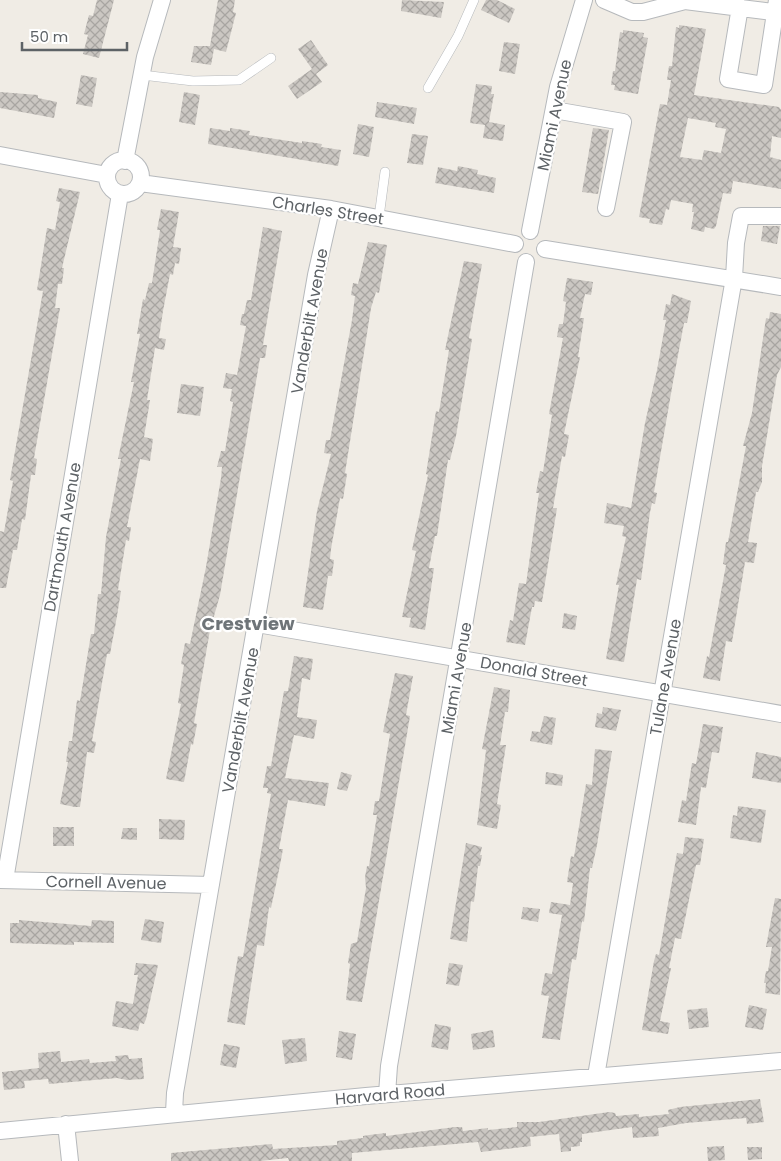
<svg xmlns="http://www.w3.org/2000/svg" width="781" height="1161" font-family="Poppins,sans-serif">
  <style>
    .building { fill: url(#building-cross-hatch); fill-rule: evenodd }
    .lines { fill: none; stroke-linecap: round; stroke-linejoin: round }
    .service-casing { stroke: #b6b9bc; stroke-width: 10 }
    .minor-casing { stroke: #b6b9bc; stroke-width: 18 }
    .service { stroke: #fff; stroke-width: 9 }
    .minor { stroke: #fff; stroke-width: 16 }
    .labels { text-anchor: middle; stroke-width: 4.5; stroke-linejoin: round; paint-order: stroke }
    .street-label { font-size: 16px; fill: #5d6266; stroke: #fff }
    .neighbourhood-label { font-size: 18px; font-weight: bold; fill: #6e7478; stroke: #fff }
  </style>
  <defs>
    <pattern id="building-cross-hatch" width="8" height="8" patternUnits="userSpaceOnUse" patternTransform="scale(1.25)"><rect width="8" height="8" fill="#cbc7c2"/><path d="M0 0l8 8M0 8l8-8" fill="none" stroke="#a8a5a1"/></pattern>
  </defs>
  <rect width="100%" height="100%" fill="#f0ece5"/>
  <path class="building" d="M97,0H114L99,58L83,54L88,35L84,34L89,15L93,16Z
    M218,0H235L233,12L236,13L226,52L214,49L211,65L191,62L194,46H210Z
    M402,0L444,2L441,18L401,11Z
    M486,0H497L515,9L509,23L481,10Z
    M679,25L706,29L694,95L779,107L781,110V138L772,136L770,157L781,160V189L733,181L731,194L723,193L716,226L714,229L705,227L704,232L691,229L694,212H692L693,204L671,200L669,210L666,209L662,225L649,223L650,219L639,217L660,104L667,105L671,80H667L669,66H672L676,27L679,28ZM688,118L716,123L715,127L726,129L721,153L704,150L702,160L680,157Z
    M623,30L644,33L643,37L648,38L638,94L614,90L615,85H611L613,71H615L620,32L623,33Z
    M311,40L328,65L316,74L322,82L297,99L288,86L312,69L298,49Z
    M504,42L520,44L515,74L499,71Z
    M81,75L97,78L92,107L76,104Z
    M476,84L492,86L491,94H494L489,122L505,125L503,141L483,138L485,125L470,123Z
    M0,92L38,95V98L57,102L54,118L0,108Z
    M184,92L200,95L195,125L179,122Z
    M377,102L417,108L414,124L375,117Z
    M358,124L374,127L369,157L353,154Z
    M210,128L230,131V128L250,131L249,135L302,143V141L322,144L321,147L341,150L338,166L208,144Z
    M593,128L609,130L598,194L582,192Z
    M412,134L428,136L423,165L407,163Z
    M458,166L478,170L477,174L496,178L494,193L435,183L438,167L457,171Z
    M59,188L80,192L62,268H64L62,284H58L55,308H60L34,458L37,459L35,475H31L25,520L22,519L17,550H13L6,588H0V531L4,532L13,481L10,480L43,291L37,290L47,228L55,230L60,202L56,201Z
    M161,209L179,212L173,247L181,248L179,264L175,263L173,275L170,274L163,311L159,338L166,339L164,350L155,348L147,400H150L144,437L153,439L150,461L140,459L127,527H131L129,541L126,540L118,590L121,591L117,616L110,654H107L92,741L96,742L94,753L87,752L80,807H75L60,804L68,762H66L69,741H72L77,700L80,701L91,634H94L98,594H101L106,537L121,459H118L134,382H131L140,334H137L143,299L145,300L149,283H152L160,230H157Z
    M763,226H780L777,244L761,241Z
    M263,227L282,231L263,345H267L265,358H260L220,595L210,630L194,723L197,724L193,745L191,744L184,782L166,779L181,704L178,703L184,665L181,664L185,643L190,644L206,567L221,478L222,467H217L221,451H225L233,402L230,401L232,389L223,388L226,373L237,375L246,326L240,325L242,314H244L247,300H251Z
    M368,242L387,245L379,293L376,292L371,308L345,473L347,474L343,499L340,498L331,549L330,559L334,560L332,576H328L323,610L303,607L317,511L331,454L324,453L326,440H330L352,320L355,296L351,295L353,283L358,284Z
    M464,261L482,264L469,338L472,339L456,436L450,460H448L437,536H435L429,568H434L425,630L409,627L411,618L402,617L416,551L412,550L428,475L426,474L436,411L439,412L449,350H445Z
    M567,278L593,282L591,295L585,294L580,318H584L578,357H580L564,434L569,435L565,457L562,456L553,508H557L542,602L535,601L534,607H532L525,645L506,642L510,620L513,621L519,583L526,584L539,493H536L540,471L543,472L552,415L549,414L563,338L557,337L559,324H563L566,302L563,301Z
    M672,294L691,301L687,323H684L673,382L654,492L657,493L655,504L652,503L650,512L641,580L637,579L624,662L606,659L619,585H616L626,537L622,536L624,526L604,523L607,503L631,508L645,423L657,370L666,320H663L666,304L670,305Z
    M770,312L781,314V367L777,375L762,466V482L758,492H756L748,542L757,543L754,563L745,562L732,642L726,641L720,681L703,678L707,656L709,657L726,565L723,564L726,542H728L746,446H743L752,413L766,318L769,319Z
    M181,384L204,387L200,416L177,413Z
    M564,613L577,616L575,630L562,628Z
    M294,656L313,659L310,680L302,678L297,717L317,720L314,739L294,735L285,778L329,783L325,806L288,800L279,849H283L279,870L271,908L269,907L264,946L257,945L245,1025L227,1022L238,956L243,957L271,794L267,793L268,788H263L267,766H271L284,691H288Z
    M395,673L413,676L406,715L410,716L362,1002L346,1000L350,964L348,963L351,944L357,942L366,888L365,877L367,866H369L377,815H373L375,801H379L390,734L383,732Z
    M494,687L510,690L508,712H505L500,745H506L497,804L501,805L497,829L477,825L486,750L482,749Z
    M603,707L621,710L616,731L595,727L597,713L602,714Z
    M544,716L556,718L552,745L530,741L532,731L540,732Z
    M703,724L723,727L719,753L712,752L706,788L701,787L696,825L678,822L682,800L686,801L692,763L696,764Z
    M595,749L612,751L597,845L592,868H590L584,922L582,921L576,960L572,959L560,1040L542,1038L549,996L541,995L545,973L552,974L562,915L549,913L551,902L570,905L573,883L567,882L571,856L574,857L586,784L592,785Z
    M756,752L781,757V783L752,778Z
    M341,772L352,775L347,791L337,789Z
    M546,772L563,775L562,786L545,784Z
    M738,806L766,810L761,843L730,838L733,815L737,816Z
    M159,819L185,820L184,840L159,839Z
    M53,827H74V846H53Z
    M123,828H137V840L121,839Z
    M685,837L704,839L700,865H696L681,939L675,938L669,968H671L660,1021L670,1023L668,1034L642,1030L654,961L656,954L659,955L677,853L683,854Z
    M466,843L482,847L480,855H482L480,866H478L474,902L471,901L467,942L450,939Z
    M775,898L781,899L780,995L765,993L766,983H764L766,971H768L772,947H766Z
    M523,907L540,909L538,922L521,919Z
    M145,919L164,922L161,943L141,940Z
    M19,920L91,926L92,920L114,921V943L74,942V945L10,943V923H19Z
    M136,963L158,965L146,1019L144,1024L140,1023L138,1031L112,1026L116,1001L133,1004L138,975H134Z
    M449,963L463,965L459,986L446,984Z
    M749,1005L767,1009L763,1030L745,1027Z
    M707,1008L709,1027L689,1029L687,1010Z
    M435,1024L451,1027L448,1050L431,1047Z
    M493,1030L495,1047L473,1050L471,1034Z
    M339,1031L356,1034L352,1060L336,1057Z
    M305,1038L307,1061L285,1064L282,1040Z
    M224,1044L240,1047L236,1068L220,1065Z
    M60,1051L61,1062L89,1059L90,1063L116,1061L115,1056L128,1055L129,1059L142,1058L144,1079L127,1080L117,1078L49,1084L48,1079L24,1081L25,1088L4,1090L2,1072L39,1068L38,1053Z
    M760,1099L764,1122L747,1124L746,1118L686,1123L658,1128L659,1136L633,1138L632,1127L582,1134V1142H580V1146L571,1147V1151L561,1152L559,1134L530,1137L531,1146L481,1152L478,1142L352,1153V1161H289L288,1158L260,1161H171V1153L272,1144L273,1149L337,1145V1141L363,1138V1136L369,1135L386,1133V1136L455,1127H462L463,1131L488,1128V1130L517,1127V1122H539L609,1112L615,1113L616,1116L639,1114V1117L669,1114L668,1110L680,1107Z
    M724,1146L725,1160L708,1161L707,1147Z
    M747,1147H762V1159L748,1160Z"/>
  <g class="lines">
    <g class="service-casing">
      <path id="service" d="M142,75L193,81L239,80L271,58
        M428,88L458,36L474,0
        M379,217L385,172"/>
    </g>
    <g class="minor-casing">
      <path id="minor" d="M604,0L632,12H643L685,1L781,13
        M740,7L728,79L764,85L777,0
        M554,110L623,122L606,208
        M0,155L107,175
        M107 177a17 17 0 1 1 34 0a17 17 0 1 1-34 0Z
        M125,161L145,57L162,0
        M140,183L331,209L515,244
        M530,231L558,87L584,0
        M545,249L781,287
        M257,624L781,714
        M0,880L211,885
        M5,880L120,194
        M596,1076L734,278L736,243L741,216H781
        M387,1094L389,1066L526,262
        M174,1113L175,1093L316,275L331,209
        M66,1124L70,1161
        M0,1131L366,1096L781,1061"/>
    </g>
    <use href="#service" class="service"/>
    <use href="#minor" class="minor"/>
  </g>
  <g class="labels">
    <g class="street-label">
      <text transform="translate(554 115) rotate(-78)" y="6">Miami Avenue</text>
      <text transform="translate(328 210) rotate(9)" y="6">Charles Street</text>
      <text transform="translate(309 321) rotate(-80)" y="6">Vanderbilt Avenue</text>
      <text transform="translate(62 537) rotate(-80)" y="6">Dartmouth Avenue</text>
      <text transform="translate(534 671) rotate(10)" y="6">Donald Street</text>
      <text transform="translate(665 677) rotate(-80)" y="6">Tulane Avenue</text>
      <text transform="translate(456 678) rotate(-80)" y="6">Miami Avenue</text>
      <text transform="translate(240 720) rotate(-80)" y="6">Vanderbilt Avenue</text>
      <text transform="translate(106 882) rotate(1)" y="6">Cornell Avenue</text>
      <text transform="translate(390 1094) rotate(-5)" y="6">Harvard Road</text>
    </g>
    <g class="neighbourhood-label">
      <text x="248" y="630">Crestview</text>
    </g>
  </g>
  <path d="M22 42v8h105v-8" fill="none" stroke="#5d6266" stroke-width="2.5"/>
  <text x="30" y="42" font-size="15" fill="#5d6266" stroke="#ffffff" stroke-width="4" paint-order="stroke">50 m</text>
</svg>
